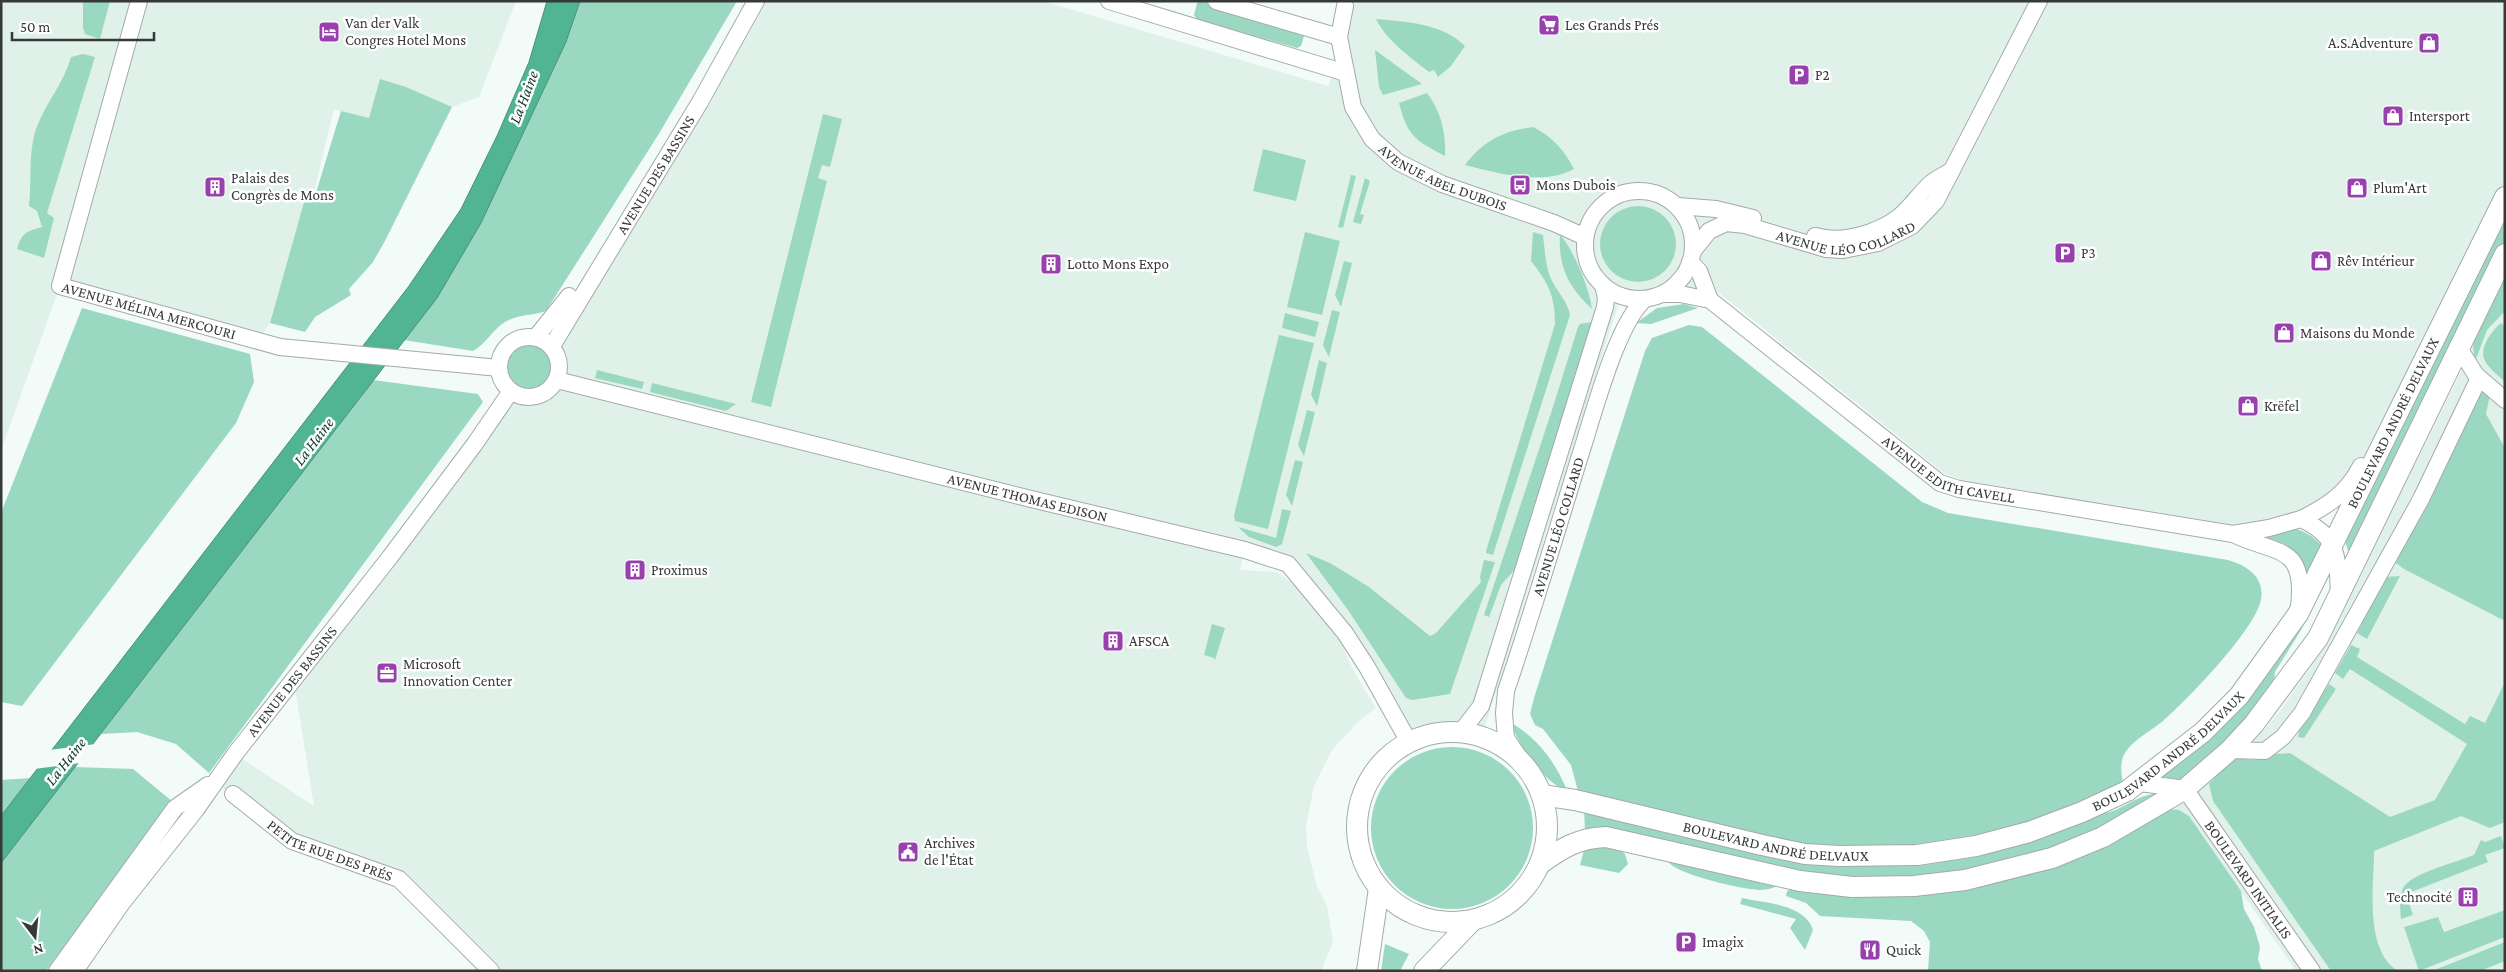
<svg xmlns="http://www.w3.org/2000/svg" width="2506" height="972" font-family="'Crimson Pro',serif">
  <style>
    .built { fill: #e0f1ea }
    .green { fill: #9bd8c1 }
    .water { fill: #51b594; stroke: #499078 }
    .pier { fill: #f2fbf7 }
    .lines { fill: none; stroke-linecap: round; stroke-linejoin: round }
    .minor-casing { stroke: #a3aba7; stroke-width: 18 }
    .tertiary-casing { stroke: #a3aba7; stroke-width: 22 }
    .minor { stroke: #fff; stroke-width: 16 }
    .tertiary { stroke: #fff; stroke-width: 20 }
    .labels { text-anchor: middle; stroke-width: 5; stroke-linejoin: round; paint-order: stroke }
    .poi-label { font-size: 15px; fill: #353937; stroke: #fff; text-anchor: start }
    .street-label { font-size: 15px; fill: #353937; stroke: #fff }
    .water-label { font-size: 16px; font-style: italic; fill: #0f3c2e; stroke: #fff }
  </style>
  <rect width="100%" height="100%" fill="#f2fbf7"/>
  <path class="built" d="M1,1H516L479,97L452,107L406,87L369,119L334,109L313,197L306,195L270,323L258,341L60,286L1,450Z
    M750,1H1043L1328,86L1342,54L1346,1H2505V197L2352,483L2316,512L2249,523L2235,525L1962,480L1945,474L1719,293L1695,298L1663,294L1645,299L1621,296L1482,736L1460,732L1434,733L1409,742L1393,715L1288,564L1245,550L1240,570L1276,572L1300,587L1338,636L1355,674L1376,708L1360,720L1332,750L1314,786L1306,826L1307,847L1317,887L1327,906L1333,942L1321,971H491L399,879L292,841L214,781L235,754L314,806L294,682L529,366L565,311Z
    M2505,277V971H2296L2189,816L2168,809L2253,742L2277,715L2323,650L2471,352L2474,334Z"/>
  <path class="green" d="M83,1H110L100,39L85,34L83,28Z
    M580,1H737L660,132L546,311C532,316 518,314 505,322C492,330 486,344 473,351L404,340L437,298L481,223L566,42Z
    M1202,1L1301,32L1304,36L1301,46L1297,48L1197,19L1194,15L1197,3Z
    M1376,19C1407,22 1442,23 1465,46L1451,66L1438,77L1434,70L1429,72C1411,58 1386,40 1376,19Z
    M1375,50L1422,84L1383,95L1379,87Z
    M83,54L95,57L47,213L54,218L44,258L17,249C22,233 26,231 42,227L37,211L29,206C32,182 28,153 36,129C45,104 64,83 71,57Z
    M380,79L406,87L452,107L386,239L373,262L349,289L351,295L315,317L305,332L270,323L306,195L315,196L341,111L369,118Z
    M1427,93C1441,112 1446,132 1445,156C1415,140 1408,137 1399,103Z
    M823,114L842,119L830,167L822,165L818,178L827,181L771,407L751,402Z
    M1533,127C1553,137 1564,150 1574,169C1544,186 1496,173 1465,165C1483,141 1503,131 1533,127Z
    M1263,149L1306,160L1296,201L1253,191Z
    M1351,175L1356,176L1343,228L1338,227Z
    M1365,178L1370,181L1360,214L1364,215L1361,224L1353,222Z
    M1600 244a38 38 0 1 1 76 0a38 38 0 1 1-76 0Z
    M2505,216V244L2350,556L2344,539Z
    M1305,232L1340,241L1322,315L1287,307Z
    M1533,232L1543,235C1545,250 1545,267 1552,281C1558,293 1568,302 1570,315L1493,555L1486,553V551L1555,324C1555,295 1548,283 1531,261Z
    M1560,235C1573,248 1590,290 1592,309C1569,288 1558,267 1560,235Z
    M1344,261L1352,263L1341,307L1335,295Z
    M2505,281V311L2487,330L2476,359C2465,341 2489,295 2505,281Z
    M1684,304L1698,308L1651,324L1636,323L1657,308Z
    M82,308L250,354L254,382L236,423L22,706L1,702V513Z
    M1332,310L1340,312L1329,357L1323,345Z
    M1285,313L1319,322L1315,337L1282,328Z
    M1592,322L1584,357L1518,566L1501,585L1489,617L1484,615L1552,410L1578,327L1580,324Z
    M2501,323L2505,327V382C2499,376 2489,369 2485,361C2478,348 2492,331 2501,323Z
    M1689,325L1702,327L1922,502L1948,513L2228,560C2246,565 2265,577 2261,599C2257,628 2186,701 2163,721C2152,730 2136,738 2127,750C2119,760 2121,771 2123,783L2053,817L1937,846L1805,849L1579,795L1571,765L1543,729L1535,725L1530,714L1534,698L1645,351L1652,338Z
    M1279,335L1314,343L1268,529L1235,521L1234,515Z
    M506 368a25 25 0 1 1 50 0a25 25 0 1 1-50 0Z
    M1319,360L1327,363L1317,406L1311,395Z
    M597,370L644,382L642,389L595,378Z
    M373,380L478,394L483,402L209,773L176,744L137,732L101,734Z
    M652,383L736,404L726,411L650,392Z
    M2481,390L2490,395L2486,414L2505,448V621L2404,569L2393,561Z
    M1307,410L1315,412L1304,456L1298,445Z
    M1295,460L1303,462L1292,506L1286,495Z
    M1282,509L1291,511L1282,544L1276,547L1249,537L1238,527L1276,538Z
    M2290,528C2306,530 2315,538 2326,550L2306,588C2300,556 2296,541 2259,538Z
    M1306,553L1330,563L1369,587L1430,636L1436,633L1481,582L1480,577L1484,560L1495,562L1450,694L1412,700L1406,698L1348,610Z
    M2333,566L2301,630L2275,672L2273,693L2187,780L2162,777Z
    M2400,576L2367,639L2357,633L2385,577Z
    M1212,624L1225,628L1215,660L1214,658L1204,655Z
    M2351,645L2360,649L2357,657L2465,724L2470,716L2485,723L2505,682V822L2490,828L2461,816L2374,851C2374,886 2364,950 2398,971H2331L2213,801L2209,784L2233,758L2254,760L2275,754L2290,753L2390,817L2435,800L2467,744L2350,669L2343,679L2335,673Z
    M2329,684L2336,689L2304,738L2298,737L2300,725Z
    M1511,723C1538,738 1555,762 1567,790C1546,786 1517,743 1511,723Z
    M1371 828a81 81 0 1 1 162 0a81 81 0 1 1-162 0Z
    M75,767L133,769L173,802L46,971H1V861Z
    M31,778L1,816V780Z
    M2153,794H2159L2087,838L1965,875L1819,879L1585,832L1584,807L1847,862L2096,814C2120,814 2131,797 2153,794Z
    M2168,809L2179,810L2189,816L2241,891L2244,909L2254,927L2260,947L2258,959L2262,971H1928L1930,942L1924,931L1911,921L1820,916L1806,903L1786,896L1787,891L1793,889L1976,884Z
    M2501,836L2505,848L2485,855L2488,862L2406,894L2413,915L2401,919C2400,909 2399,897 2403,888C2411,873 2458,862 2474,855L2481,840L2485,842Z
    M1585,846L1617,847L1625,854L1628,864L1619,873L1580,865Z
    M1668,861L1777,886C1771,889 1765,890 1758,890C1742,889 1674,874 1668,861Z
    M1742,898C1764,903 1805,904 1813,930L1805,950L1790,928L1796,919L1740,904Z
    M2505,910V937L2419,971L2404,927L2438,917L2444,932Z
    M2505,942V961L2480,971H2432Z
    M1385,944L1409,954L1400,971H1381Z"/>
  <path class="water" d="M547,1H580L566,42L481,223L437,298L1,863V816L409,286L461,209L497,136L529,62Z"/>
  <path class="pier" d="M96,744L81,763L34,769L49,750Z"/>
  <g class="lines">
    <g class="minor-casing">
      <g id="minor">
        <path id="s1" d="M139,1L60,286L280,347L499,368"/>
        <path d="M1109,1L1346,73"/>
        <path d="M1216,1L1339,37"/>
        <path id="s2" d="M1345,6L1339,37L1353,107L1372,139L1398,162L1442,184L1554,223L1585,237"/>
        <circle cx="1639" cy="245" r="54"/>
        <path d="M1678,206L1716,209L1753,218"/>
        <path d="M1815,236C1842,244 1878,233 1900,216C1911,206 1919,195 1929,185C1935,179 1945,175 1952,170"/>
        <path id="s3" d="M1693,251L1709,231L1726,223L1745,225L1826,249L1843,250L1878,243L1912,226L1936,201L2039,1"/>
        <path d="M1690,262L1699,271L1710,300"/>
        <path id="s4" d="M1663,294H1680L1710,300L1940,483L1959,489L2233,534C2277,555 2306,544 2299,607"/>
        <circle cx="529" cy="367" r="30"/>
        <path d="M536,337L569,296"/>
        <path id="s5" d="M552,346L700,102L756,1"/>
        <path d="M2459,348L2476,375L2505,400"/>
        <path id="s6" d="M557,380L1031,499L1245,550L1288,564L1345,633L1367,667L1409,742"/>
        <path d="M2301,519C2328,506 2347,493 2361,466"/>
        <path d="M2233,534L2269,528L2301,519C2340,537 2337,557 2339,595"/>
        <path d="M1461,732L1481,706L1605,307L1606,298L1603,285"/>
        <path d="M2230,750L2265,751L2283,737L2302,713L2421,499L2479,378"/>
        <path id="s7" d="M1520,759L1506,738L1504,713L1506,691C1532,614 1555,537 1579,459C1592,420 1616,324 1645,299"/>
        <path id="s8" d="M2140,783L2185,789L2312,971"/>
        <path id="s9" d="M233,794L292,841L399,879L491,971"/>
        <path d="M57,971L175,808L208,785"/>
        <path id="s10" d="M75,971L122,903L195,811L235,754L390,557L474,445L511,391"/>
      </g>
    </g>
    <g class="tertiary-casing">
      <g id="tertiary">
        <circle cx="1452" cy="827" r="95"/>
        <path id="s11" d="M1542,795L1575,800L1762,845L1805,854L1839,856L1917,855L1976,846L2029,832L2082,812L2127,791L2203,732L2239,696L2298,614L2505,197"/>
        <path d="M1540,864C1562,848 1578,838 1606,837L1800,881L1852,887L1914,886L1965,880L2052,858L2103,837L2185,789L2230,750L2254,724L2318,638L2505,254"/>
        <path d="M1367,971L1379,888"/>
        <path d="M1424,971L1473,920"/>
      </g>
    </g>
    <use href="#minor" class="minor"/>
    <use href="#tertiary" class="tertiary"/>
  </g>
  <defs>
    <g id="supermarket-square" transform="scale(1.125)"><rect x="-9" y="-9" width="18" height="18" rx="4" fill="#9841ae" stroke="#fff"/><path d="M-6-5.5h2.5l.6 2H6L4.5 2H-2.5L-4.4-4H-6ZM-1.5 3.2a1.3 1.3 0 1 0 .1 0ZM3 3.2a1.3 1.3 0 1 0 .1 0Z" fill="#fff"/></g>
    <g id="hotel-square" transform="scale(1.125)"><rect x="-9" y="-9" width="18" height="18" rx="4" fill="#9841ae" stroke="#fff"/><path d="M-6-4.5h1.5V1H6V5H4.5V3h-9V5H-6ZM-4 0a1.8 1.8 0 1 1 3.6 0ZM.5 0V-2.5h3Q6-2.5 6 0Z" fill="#fff"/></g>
    <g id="shop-square" transform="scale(1.125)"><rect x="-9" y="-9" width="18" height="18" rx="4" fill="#9841ae" stroke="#fff"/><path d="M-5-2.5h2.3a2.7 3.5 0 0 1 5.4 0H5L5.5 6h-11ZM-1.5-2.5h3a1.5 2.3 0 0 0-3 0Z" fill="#fff"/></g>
    <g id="parking-square" transform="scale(1.125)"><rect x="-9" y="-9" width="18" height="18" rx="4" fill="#9841ae" stroke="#fff"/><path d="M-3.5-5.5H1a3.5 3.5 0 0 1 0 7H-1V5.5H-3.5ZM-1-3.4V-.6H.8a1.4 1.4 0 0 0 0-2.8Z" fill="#fff"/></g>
    <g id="bus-square" transform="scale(1.125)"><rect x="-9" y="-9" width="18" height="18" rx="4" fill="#9841ae" stroke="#fff"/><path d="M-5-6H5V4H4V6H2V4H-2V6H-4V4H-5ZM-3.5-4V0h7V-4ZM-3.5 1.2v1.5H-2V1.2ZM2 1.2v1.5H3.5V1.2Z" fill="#fff"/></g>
    <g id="building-square" transform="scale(1.125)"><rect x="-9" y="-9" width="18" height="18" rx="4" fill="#9841ae" stroke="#fff"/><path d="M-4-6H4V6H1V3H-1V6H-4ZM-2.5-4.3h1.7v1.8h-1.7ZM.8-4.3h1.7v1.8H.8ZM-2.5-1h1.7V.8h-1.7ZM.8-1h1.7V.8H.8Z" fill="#fff"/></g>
    <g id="office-square" transform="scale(1.125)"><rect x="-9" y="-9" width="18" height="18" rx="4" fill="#9841ae" stroke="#fff"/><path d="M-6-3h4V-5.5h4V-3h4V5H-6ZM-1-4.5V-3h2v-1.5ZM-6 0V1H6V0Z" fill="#fff"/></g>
    <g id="civic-square" transform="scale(1.125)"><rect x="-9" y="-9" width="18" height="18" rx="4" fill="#9841ae" stroke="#fff"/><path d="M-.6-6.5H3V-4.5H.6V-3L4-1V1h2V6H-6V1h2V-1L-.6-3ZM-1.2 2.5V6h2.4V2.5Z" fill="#fff"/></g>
    <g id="restaurant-square" transform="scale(1.125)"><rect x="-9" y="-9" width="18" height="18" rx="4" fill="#9841ae" stroke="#fff"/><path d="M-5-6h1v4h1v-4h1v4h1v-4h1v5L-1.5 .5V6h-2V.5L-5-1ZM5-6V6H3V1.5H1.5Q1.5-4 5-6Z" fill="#fff"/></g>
  </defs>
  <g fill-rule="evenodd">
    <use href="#supermarket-square" x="1549" y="25"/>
    <use href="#hotel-square" x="329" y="32"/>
    <use href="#shop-square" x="2429" y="43"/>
    <use href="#parking-square" x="1799" y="75"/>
    <use href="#shop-square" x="2393" y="116"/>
    <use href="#bus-square" x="1520" y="185"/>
    <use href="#building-square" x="215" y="187"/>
    <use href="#shop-square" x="2357" y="188"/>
    <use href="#parking-square" x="2065" y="253"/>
    <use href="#shop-square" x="2321" y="261"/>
    <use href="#building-square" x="1051" y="264"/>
    <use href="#shop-square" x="2284" y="333"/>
    <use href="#shop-square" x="2248" y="406"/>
    <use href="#building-square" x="635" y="570"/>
    <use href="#building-square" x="1113" y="641"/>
    <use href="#office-square" x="387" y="673"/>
    <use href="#civic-square" x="908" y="852"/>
    <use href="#building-square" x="2468" y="897"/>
    <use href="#parking-square" x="1686" y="942"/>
    <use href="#restaurant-square" x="1870" y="950"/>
  </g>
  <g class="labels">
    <g class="poi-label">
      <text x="345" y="28">Van der Valk<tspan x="345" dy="17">Congres Hotel Mons</tspan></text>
      <text x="1565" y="30">Les Grands Prés</text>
      <text x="2413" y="48" text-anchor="end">A.S.Adventure</text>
      <text x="1815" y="80">P2</text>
      <text x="2409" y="121">Intersport</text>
      <text x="231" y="183">Palais des<tspan x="231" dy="17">Congrès de Mons</tspan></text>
      <text x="1536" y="190">Mons Dubois</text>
      <text x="2373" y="193">Plum'Art</text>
      <text x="2081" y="258">P3</text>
      <text x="2337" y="266">Rêv Intérieur</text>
      <text x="1067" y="269">Lotto Mons Expo</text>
      <text x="2300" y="338">Maisons du Monde</text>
      <text x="2264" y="411">Krëfel</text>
      <text x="651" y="575">Proximus</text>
      <text x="1129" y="646">AFSCA</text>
      <text x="403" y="669">Microsoft<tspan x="403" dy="17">Innovation Center</tspan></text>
      <text x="924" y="848">Archives<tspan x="924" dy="17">de l'État</tspan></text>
      <text x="2452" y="902" text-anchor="end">Technocité</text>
      <text x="1702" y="947">Imagix</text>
      <text x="1886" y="955">Quick</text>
    </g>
    <g class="street-label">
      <text dy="5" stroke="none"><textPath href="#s5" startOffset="200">AVENUE DES BASSINS</textPath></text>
      <text dy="5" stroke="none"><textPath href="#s2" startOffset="222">AVENUE ABEL DUBOIS</textPath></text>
      <text dy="5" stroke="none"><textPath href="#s3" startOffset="169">AVENUE LÉO COLLARD</textPath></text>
      <text dy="5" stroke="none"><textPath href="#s1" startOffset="388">AVENUE MÉLINA MERCOURI</textPath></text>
      <text dy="5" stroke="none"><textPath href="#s11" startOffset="1064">BOULEVARD ANDRÉ DELVAUX</textPath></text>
      <text dy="5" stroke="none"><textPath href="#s4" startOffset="344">AVENUE EDITH CAVELL</textPath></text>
      <text dy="5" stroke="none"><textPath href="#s6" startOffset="485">AVENUE THOMAS EDISON</textPath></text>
      <text dy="5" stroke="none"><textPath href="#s7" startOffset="245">AVENUE LÉO COLLARD</textPath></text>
      <text dy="5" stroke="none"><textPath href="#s10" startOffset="362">AVENUE DES BASSINS</textPath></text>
      <text dy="5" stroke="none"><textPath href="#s11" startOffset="659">BOULEVARD ANDRÉ DELVAUX</textPath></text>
      <text dy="5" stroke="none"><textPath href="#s11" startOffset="239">BOULEVARD ANDRÉ DELVAUX</textPath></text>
      <text dy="5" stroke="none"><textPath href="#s9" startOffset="114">PETITE RUE DES PRÉS</textPath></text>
      <text dy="5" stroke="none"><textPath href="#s8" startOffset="156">BOULEVARD INITIALIS</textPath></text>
    </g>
    <g class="water-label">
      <text transform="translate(523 97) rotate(-69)" y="6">La Haine</text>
      <text transform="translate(313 441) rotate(-53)" y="6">La Haine</text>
      <text transform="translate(65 761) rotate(-52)" y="6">La Haine</text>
    </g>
  </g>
  <rect width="2506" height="972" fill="none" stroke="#353937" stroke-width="5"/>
  <g transform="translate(35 937) rotate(164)" stroke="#ffffff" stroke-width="4" paint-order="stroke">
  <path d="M0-4L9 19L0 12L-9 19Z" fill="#353937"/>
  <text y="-8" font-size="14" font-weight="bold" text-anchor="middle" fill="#353937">N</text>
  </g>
  <path d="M12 32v8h142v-8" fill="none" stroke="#353937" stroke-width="2.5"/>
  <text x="20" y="32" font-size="15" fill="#353937" stroke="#ffffff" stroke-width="4" paint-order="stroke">50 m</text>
</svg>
